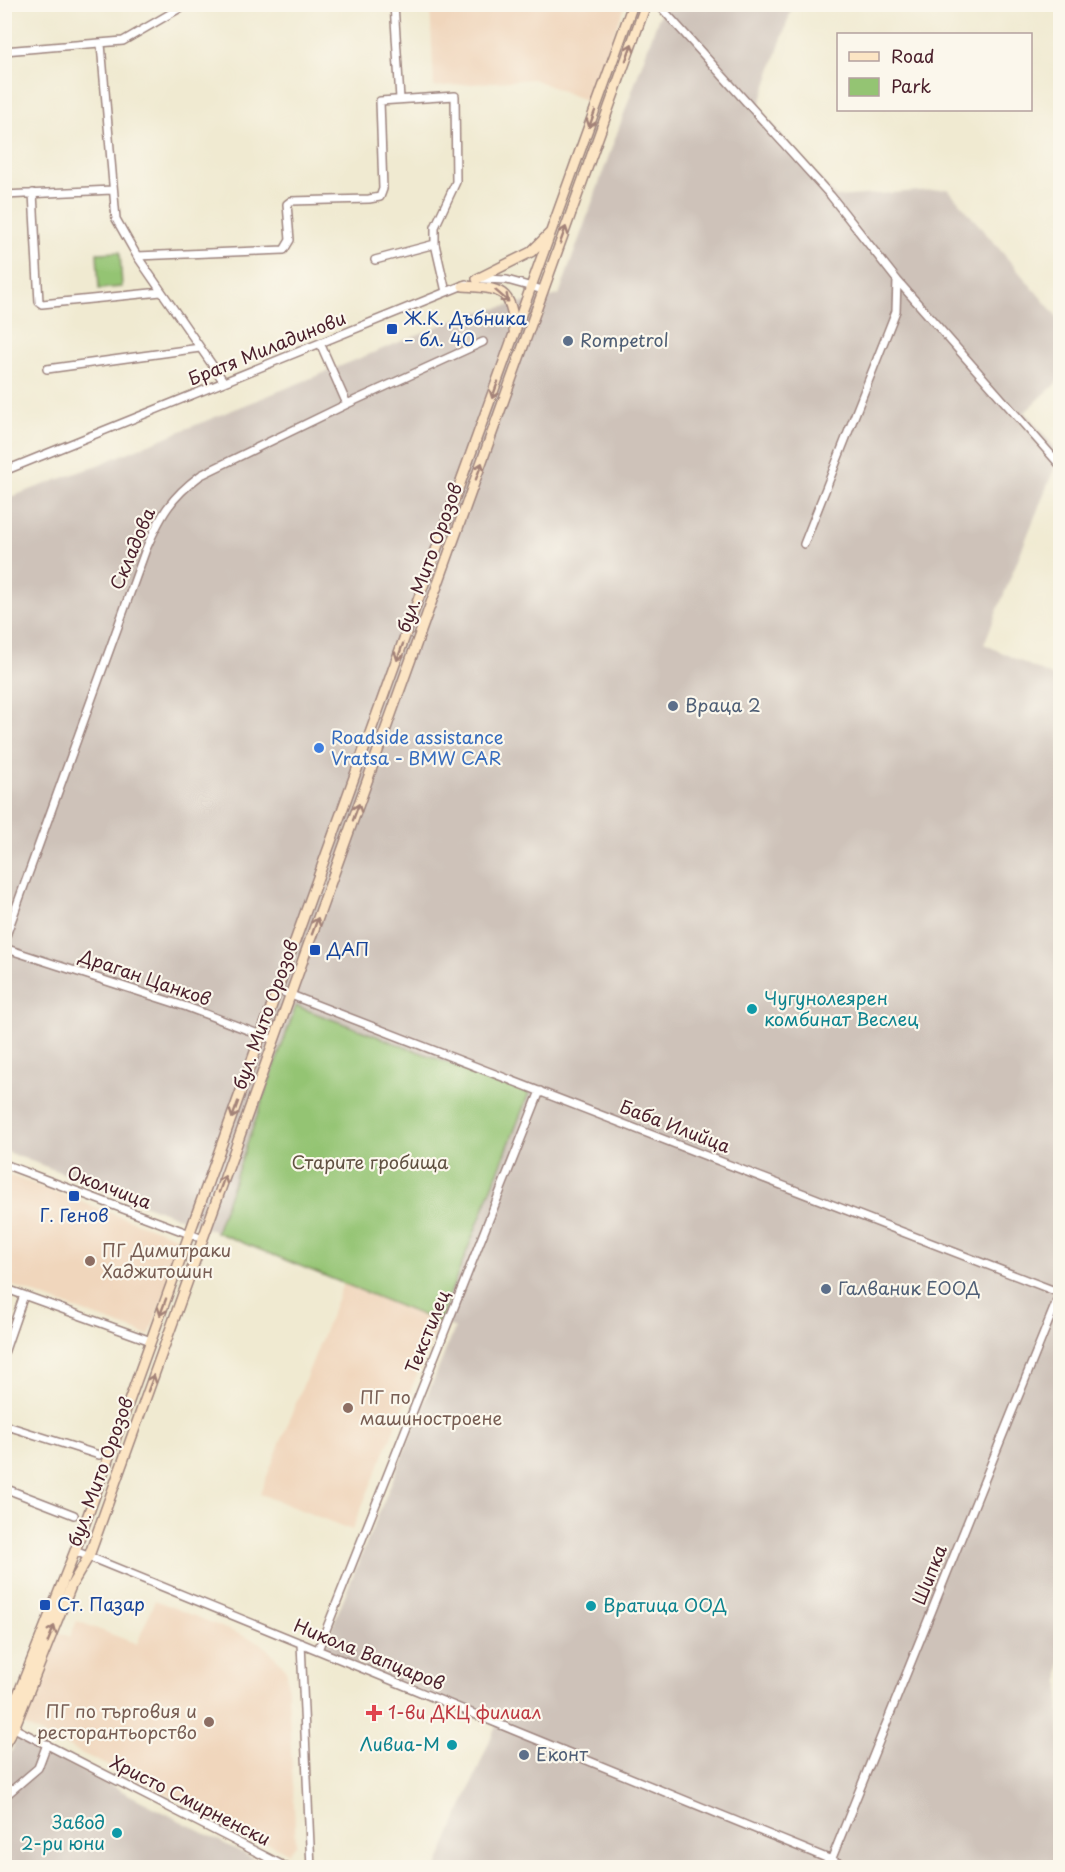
<svg xmlns="http://www.w3.org/2000/svg" width="1065" height="1872" font-family="'Playpen Sans',sans-serif">
  <style>
    .built { fill: #f0d6bc }
    .industrial { fill: #cec2b9 }
    .green { fill: #94c473; stroke: #6f724f; stroke-width: 1.5 }
    .lines { fill: none; stroke-linecap: round; stroke-linejoin: round }
    .street-casing { stroke: #9d847e; stroke-width: 10 }
    .secondary-casing { stroke: #9d847e; stroke-width: 12 }
    .street { stroke: #fff; stroke-width: 7 }
    .secondary { stroke: #fce5c4; stroke-width: 9 }
    .oneway { stroke: #a38278 }
    .transit-dot { fill: #1a4fb4; stroke: #fbf7ec; stroke-width: 2 }
    .service-dot { fill: #5c6f8a; stroke: #fbf7ec; stroke-width: 2 }
    .shop-dot { fill: #3f7fe0; stroke: #fbf7ec; stroke-width: 2 }
    .culture-dot { fill: #0f9aa8; stroke: #fbf7ec; stroke-width: 2 }
    .education-dot { fill: #8d6e63; stroke: #fbf7ec; stroke-width: 2 }
    .health-dot { fill: #e0444e; stroke: #fbf7ec; stroke-width: 2 }
    .labels { text-anchor: middle; stroke-width: 4.5; stroke-linejoin: round; paint-order: stroke }
    .transit-label { font-size: 18px; fill: #164399; stroke: #fbf7ec; text-anchor: start }
    .service-label { font-size: 18px; fill: #4e5e75; stroke: #fbf7ec; text-anchor: start }
    .street-label { font-size: 18px; fill: #4a1f2b; stroke: #fbf7ec }
    .shop-label { font-size: 18px; fill: #366cbe; stroke: #fbf7ec; text-anchor: start }
    .culture-label { font-size: 18px; fill: #0d838f; stroke: #fbf7ec; text-anchor: start }
    .park-label { font-size: 18px; fill: #605141; stroke: #fbf7ec }
    .education-label { font-size: 18px; fill: #785e54; stroke: #fbf7ec; text-anchor: start }
    .health-label { font-size: 18px; fill: #be3a42; stroke: #fbf7ec; text-anchor: start }
  </style>
  <rect width="100%" height="100%" fill="#fbf7ec"/>
  <filter id="ink" filterUnits="userSpaceOnUse"><feTurbulence type="fractalNoise" baseFrequency=".0167" numOctaves="2"/><feDisplacementMap in="SourceGraphic" scale="12" xChannelSelector="R" yChannelSelector="G"/><feConvolveMatrix kernelMatrix="1 2 1 2 8 2 1 2 1" color-interpolation-filters="sRGB"/></filter>
  <filter id="wash" filterUnits="userSpaceOnUse"><feTurbulence type="fractalNoise" baseFrequency=".008" numOctaves="4" result="noise"/><feDisplacementMap in="SourceGraphic" scale="24" xChannelSelector="R" yChannelSelector="G"/><feGaussianBlur stdDeviation="1.35" result="paint"/><feColorMatrix in="noise" values="0 0 0 0 0 0 0 0 0 0 0 0 0 0 0 0 0 1.4 0 .05"/><feComposite in="paint" operator="in"/></filter>
  <g filter="url(#wash)">
    <rect width="100%" height="100%" fill="#f0ead1"/>
    <path class="built" d="M430,5V4L625,5L589,102L533,79L434,87Z
      M4,1173L184,1240L149,1336L5,1283Z
      M343,1284L439,1322L352,1530L260,1494Z
      M155,1600L261,1643L282,1664L287,1673L296,1844L288,1853L21,1724L58,1632L70,1637L77,1621L137,1644Z"/>
    <path class="industrial" d="M663,5H793L758,109L836,197L948,189L1060,320V380L1025,412L1060,454L984,644L1060,680V1867H437L497,1723L322,1651L455,1328L216,1232L5,1151V499L90,468L466,315L559,295Z
      M17,1737L270,1867L5,1868V1767Z"/>
    <path class="green" d="M120,252L122,287L99,289L97,253Z
      M296,1006L529,1093L439,1322L216,1232Z"/>
  </g>
  <g filter="url(#ink)">
    <g class="lines">
      <g class="street-casing">
        <path id="street" d="M394,4L400,99
          M658,4L831,196L897,280L1060,465
          M101,44L116,219L137,256L224,382
          M4,51L123,41L187,4
          M33,193L39,302L42,304L161,292
          M4,195L112,190
          M137,256L284,250L290,240L287,204L291,201L369,199L380,197L383,189L380,101L455,96L456,182L435,227V244L446,292
          M375,260L435,244
          M482,279L507,280L543,290
          M320,343L347,404
          M47,369L200,348
          M4,471L466,284
          M804,544L896,311L897,280
          M4,941L146,549C161,515 170,498 201,475L347,404L483,342
          M4,948L187,1007L274,1040
          M278,990L1060,1293
          M4,1164L203,1239
          M4,1288L151,1341
          M4,1353L24,1295
          M4,1425L99,1455
          M4,1488L74,1515
          M75,1551L851,1868
          M301,1643L311,1868
          M318,1650L540,1091
          M14,1728L288,1868
          M4,1797L38,1768L47,1744
          M828,1868L1060,1293"/>
      </g>
      <g class="secondary-casing">
        <path id="secondary" d="M477,279L531,252L550,233
          M463,286C501,288 512,289 514,330
          M4,1730L75,1551L633,4
          M4,1745L14,1728L71,1586L89,1556L646,4"/>
      </g>
      <use href="#street" class="street"/>
      <use href="#secondary" class="secondary"/>
    </g>
    <defs><path id="oneway-shaft" d="M-6 0H5M1.5-3L5.5 0L1.5 3" fill="none" stroke-width="1.6" stroke-linecap="round" stroke-linejoin="round" transform="scale(1.5)"/></defs>
    <g class="oneway">
      <use href="#oneway-shaft" transform="translate(629 52) rotate(-70)"/>
      <use href="#oneway-shaft" transform="translate(592 119) rotate(110)"/>
      <use href="#oneway-shaft" transform="translate(563 235) rotate(-70)"/>
      <use href="#oneway-shaft" transform="translate(502 296) rotate(41)"/>
      <use href="#oneway-shaft" transform="translate(495 390) rotate(110)"/>
      <use href="#oneway-shaft" transform="translate(479 471) rotate(-70)"/>
      <use href="#oneway-shaft" transform="translate(400 652) rotate(110)"/>
      <use href="#oneway-shaft" transform="translate(356 812) rotate(-70)"/>
      <use href="#oneway-shaft" transform="translate(315 926) rotate(-70)"/>
      <use href="#oneway-shaft" transform="translate(235 1110) rotate(110)"/>
      <use href="#oneway-shaft" transform="translate(222 1184) rotate(-70)"/>
      <use href="#oneway-shaft" transform="translate(163 1307) rotate(110)"/>
      <use href="#oneway-shaft" transform="translate(151 1383) rotate(-70)"/>
      <use href="#oneway-shaft" transform="translate(51 1634) rotate(-68)"/>
    </g>
  </g>
  <g class="transit-dot">
    <rect x="386" y="323" width="12" height="12" rx="3"/>
    <rect x="309" y="944" width="12" height="12" rx="3"/>
    <rect x="68" y="1190" width="12" height="12" rx="3"/>
    <rect x="39" y="1599" width="12" height="12" rx="3"/>
  </g>
  <g class="service-dot">
    <circle cx="568" cy="341" r="6"/>
    <circle cx="673" cy="706" r="6"/>
    <circle cx="826" cy="1289" r="6"/>
    <circle cx="524" cy="1755" r="6"/>
  </g>
  <circle class="shop-dot" cx="319" cy="748" r="6"/>
  <g class="culture-dot">
    <circle cx="752" cy="1009" r="6"/>
    <circle cx="591" cy="1606" r="6"/>
    <circle cx="452" cy="1745" r="6"/>
    <circle cx="117" cy="1833" r="6"/>
  </g>
  <g class="education-dot">
    <circle cx="90" cy="1261" r="6"/>
    <circle cx="348" cy="1408" r="6"/>
    <circle cx="209" cy="1722" r="6"/>
  </g>
  <path class="health-dot" d="M371 1704h6v6h6v6h-6v6h-6v-6h-6v-6h6z"/>
  <g class="labels">
    <g class="transit-label">
      <text x="404" y="325">Ж.К. Дъбника<tspan x="404" dy="21">– бл. 40</tspan></text>
      <text x="327" y="956">ДАП</text>
      <text x="74" y="1222" text-anchor="middle">Г. Генов</text>
      <text x="57" y="1611">Ст. Пазар</text>
    </g>
    <g class="service-label">
      <text x="580" y="347">Rompetrol</text>
      <text x="685" y="712">Враца 2</text>
      <text x="838" y="1295">Галваник ЕООД</text>
      <text x="536" y="1761">Еконт</text>
    </g>
    <g class="street-label">
      <text transform="translate(267 349) rotate(-22)" y="6">Братя Миладинови</text>
      <text transform="translate(133 549) rotate(-67)" y="6">Складова</text>
      <text transform="translate(430 558) rotate(-70)" y="6">бул. Мито Орозов</text>
      <text transform="translate(145 978) rotate(19)" y="6">Драган Цанков</text>
      <text transform="translate(266 1015) rotate(-70)" y="6">бул. Мито Орозов</text>
      <text transform="translate(675 1127) rotate(21)" y="6">Баба Илийца</text>
      <text transform="translate(109 1188) rotate(21)" y="6">Околчица</text>
      <text transform="translate(428 1332) rotate(-68)" y="6">Текстилец</text>
      <text transform="translate(101 1472) rotate(-70)" y="6">бул. Мито Орозов</text>
      <text transform="translate(930 1575) rotate(-68)" y="6">Шипка</text>
      <text transform="translate(369 1655) rotate(22)" y="6">Никола Вапцаров</text>
      <text transform="translate(190 1801) rotate(27)" y="6">Христо Смирненски</text>
    </g>
    <g class="shop-label">
      <text x="331" y="744">Roadside assistance<tspan x="331" dy="21">Vratsa - BMW CAR</tspan></text>
    </g>
    <g class="culture-label">
      <text x="764" y="1005">Чугунолеярен<tspan x="764" dy="21">комбинат Веслец</tspan></text>
      <text x="603" y="1612">Вратица ООД</text>
      <text x="440" y="1751" text-anchor="end">Ливиа-М</text>
      <text x="105" y="1829" text-anchor="end">Завод<tspan x="105" dy="21">2-ри юни</tspan></text>
    </g>
    <g class="park-label">
      <text x="370" y="1169">Старите гробища</text>
    </g>
    <g class="education-label">
      <text x="102" y="1257">ПГ Димитраки<tspan x="102" dy="21">Хаджитошин</tspan></text>
      <text x="360" y="1404">ПГ по<tspan x="360" dy="21">машиностроене</tspan></text>
      <text x="197" y="1718" text-anchor="end">ПГ по търговия и<tspan x="197" dy="21">ресторантьорство</tspan></text>
    </g>
    <g class="health-label">
      <text x="388" y="1719">1-ви ДКЦ филиал</text>
    </g>
  </g>
  <rect width="1065" height="1872" fill="none" stroke="#fbf7ec" stroke-width="24"/>
  <rect x="837" y="33" width="195" height="78" fill="#fbf7ec" stroke="#b4a19f" stroke-width="1.5"/>
  <rect x="849" y="52" width="30" height="9" fill="#fce5c4" stroke="#b4a19f" stroke-width="1.5"/>
  <text x="891" y="63" font-size="18" fill="#4a1f2b">Road</text>
  <rect x="849" y="78" width="30" height="18" fill="#94c473" stroke="#b4a19f" stroke-width="1.5"/>
  <text x="891" y="93" font-size="18" fill="#4a1f2b">Park</text>
</svg>
